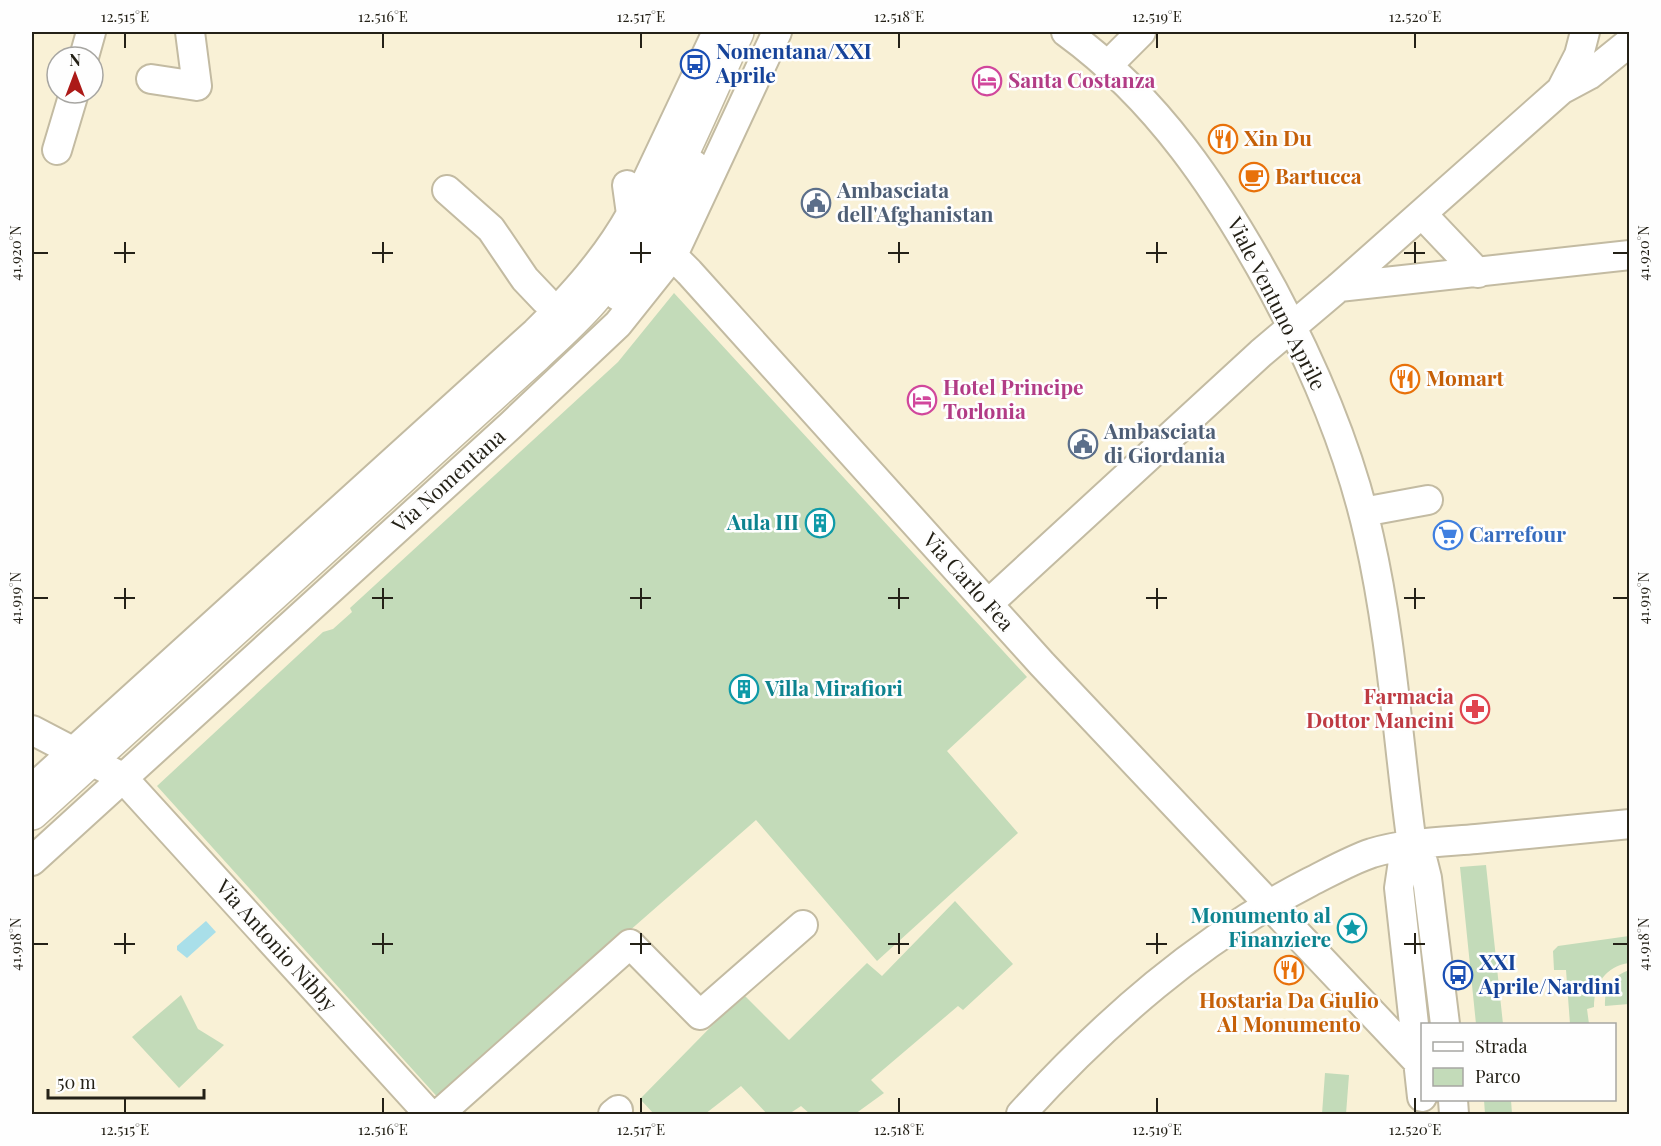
<svg xmlns="http://www.w3.org/2000/svg" width="1661" height="1146" font-family="'Playfair Display',serif">
  <style>
    .green { fill: #c3dbb9 }
    .water { fill: #a9dfe9 }
    .lines { fill: none; stroke-linecap: round; stroke-linejoin: round }
    .minor-casing { stroke: #c3bba2; stroke-width: 32 }
    .major-casing { stroke: #c3bba2; stroke-width: 36 }
    .minor { stroke: #fff; stroke-width: 28 }
    .major { stroke: #fff; stroke-width: 33 }
    .ticks { fill: none; stroke: #242117; stroke-width: 2 }
    .labels { text-anchor: middle; stroke-width: 5; stroke-linejoin: round; paint-order: stroke }
    .transit-label { font-size: 21px; font-weight: bold; fill: #164399; stroke: #fefefe; text-anchor: start }
    .hotel-label { font-size: 21px; font-weight: bold; fill: #b23c85; stroke: #fefefe; text-anchor: start }
    .food-label { font-size: 21px; font-weight: bold; fill: #c56008; stroke: #fefefe; text-anchor: start }
    .service-label { font-size: 21px; font-weight: bold; fill: #4e5e75; stroke: #fefefe; text-anchor: start }
    .street-label { font-size: 21px; fill: #242117; stroke: #fefefe }
    .culture-label { font-size: 21px; font-weight: bold; fill: #0d838f; stroke: #fefefe; text-anchor: end }
    .shop-label { font-size: 21px; font-weight: bold; fill: #366cbe; stroke: #fefefe; text-anchor: start }
    .health-label { font-size: 21px; font-weight: bold; fill: #be3a42; stroke: #fefefe; text-anchor: end }
    .neatline { fill: none; stroke: #242117; stroke-width: 2 }
    .ticks-label { font-size: 15px; text-anchor: middle; fill: #242117 }
  </style>
  <rect width="100%" height="100%" fill="#f9f1d6"/>
  <path class="green" d="M674,293L1027,677L947,751L1018,833L877,961L756,820L580,974L441,1101L157,786L323,632L333,629L352,612L350,608L618,362Z
    M1486,865L1503,1024H1476L1460,867Z
    M955,901L1013,964L963,1010L958,1006L871,1080L884,1093L855,1114H810L801,1106L789,1114H767L741,1086L705,1114H654L640,1099L743,994L789,1040L867,963L882,976Z
    M1629,936V963C1606,966 1594,984 1594,1007L1587,1009L1589,1024H1570L1566,970H1554L1553,951L1558,946Z
    M1629,970V1004L1605,1006C1604,988 1612,976 1629,970Z
    M181,995L198,1029L224,1045L179,1088L132,1037Z
    M1325,1073L1349,1075L1346,1114H1322Z
    M1484,1100H1511L1512,1114H1485Z"/>
  <path class="water" d="M206,921L216,932L187,958L177,950V946Z"/>
  <g class="lines">
    <g class="minor-casing">
      <path id="minor" d="M1066,32C1158,99 1219,191 1273,290C1314,367 1350,451 1369,537C1392,638 1398,743 1412,845L1423,862L1427,878L1445,1024
        M84,57L91,32
        M1107,66L1141,32
        M151,79L197,86L190,32
        M1561,90L1579,55L1585,32
        M57,150L74,93
        M627,185L631,214L689,272L1042,664L1419,1063
        M447,190L491,229L525,279L545,300
        M1422,214L1478,273
        M1339,287L1630,255
        M618,296C650,256 672,211 694,165
        M1363,512L1428,500
        M988,604L1261,353L1339,287L1561,90L1589,75L1630,42
        M32,730L122,777L429,1114
        M32,789L536,332C572,296 606,259 631,214L717,32
        M1412,845L1403,861L1399,888L1422,1097
        M32,861L511,425L618,324L673,255L777,32
        M1453,1100L1454,1114
        M439,1114L630,944L700,1015L803,925
        M613,1114L618,1110
        M1021,1114C1105,1022 1199,939 1310,882C1330,872 1351,860 1372,853C1405,843 1441,842 1476,839C1527,834 1578,829 1630,824"/>
    </g>
    <g class="major-casing">
      <path id="major" d="M32,813L535,356C556,336 578,317 596,295C660,218 696,121 737,32"/>
    </g>
    <use href="#minor" class="minor"/>
    <use href="#major" class="major"/>
  </g>
  <path class="ticks" d="M125,33V48M383,33V48M641,33V48M899,33V48M1157,33V48M1415,33V48M125,242V263M383,242V263M641,242V263M899,242V263M1157,242V263M1415,242V263M33,253H48M114,253H135M372,253H393M630,253H651M888,253H909M1146,253H1167M1404,253H1425M1613,253H1628M125,588V609M383,588V609M641,588V609M899,588V609M1157,588V609M1415,588V609M33,598H48M114,598H135M372,598H393M630,598H651M888,598H909M1146,598H1167M1404,598H1425M1613,598H1628M125,933V954M383,933V954M641,933V954M899,933V954M1157,933V954M1415,933V954M33,944H48M114,944H135M372,944H393M630,944H651M888,944H909M1146,944H1167M1404,944H1425M1613,944H1628M125,1098V1113M383,1098V1113M641,1098V1113M899,1098V1113M1157,1098V1113M1415,1098V1113"/>
  <defs>
    <g id="bus-ring" transform="scale(1.5)"><circle r="9.5" fill="#fefefe" stroke="#1a4fb4" stroke-width="1.5"/><path d="M-5-6H5V4H4V6H2V4H-2V6H-4V4H-5ZM-3.5-4V0h7V-4ZM-3.5 1.2v1.5H-2V1.2ZM2 1.2v1.5H3.5V1.2Z" fill="#1a4fb4"/></g>
    <g id="hotel-ring" transform="scale(1.5)"><circle r="9.5" fill="#fefefe" stroke="#d1479c" stroke-width="1.5"/><path d="M-6-4.5h1.5V1H6V5H4.5V3h-9V5H-6ZM-4 0a1.8 1.8 0 1 1 3.6 0ZM.5 0V-2.5h3Q6-2.5 6 0Z" fill="#d1479c"/></g>
    <g id="restaurant-ring" transform="scale(1.5)"><circle r="9.5" fill="#fefefe" stroke="#e8710a" stroke-width="1.5"/><path d="M-5-6h1v4h1v-4h1v4h1v-4h1v5L-1.5 .5V6h-2V.5L-5-1ZM5-6V6H3V1.5H1.5Q1.5-4 5-6Z" fill="#e8710a"/></g>
    <g id="cafe-ring" transform="scale(1.5)"><circle r="9.5" fill="#fefefe" stroke="#e8710a" stroke-width="1.5"/><path d="M-5.5-4.5H6V0H3Q3 3.5 0 3.5H-2.5Q-5.5 3.5-5.5 0ZM3-3.2v2h1.7v-2ZM-6 4.5H4V6H-6Z" fill="#e8710a"/></g>
    <g id="civic-ring" transform="scale(1.5)"><circle r="9.5" fill="#fefefe" stroke="#5c6f8a" stroke-width="1.5"/><path d="M-.6-6.5H3V-4.5H.6V-3L4-1V1h2V6H-6V1h2V-1L-.6-3ZM-1.2 2.5V6h2.4V2.5Z" fill="#5c6f8a"/></g>
    <g id="building-ring" transform="scale(1.5)"><circle r="9.5" fill="#fefefe" stroke="#0f9aa8" stroke-width="1.5"/><path d="M-4-6H4V6H1V3H-1V6H-4ZM-2.5-4.3h1.7v1.8h-1.7ZM.8-4.3h1.7v1.8H.8ZM-2.5-1h1.7V.8h-1.7ZM.8-1h1.7V.8H.8Z" fill="#0f9aa8"/></g>
    <g id="supermarket-ring" transform="scale(1.5)"><circle r="9.5" fill="#fefefe" stroke="#3f7fe0" stroke-width="1.5"/><path d="M-6-5.5h2.5l.6 2H6L4.5 2H-2.5L-4.4-4H-6ZM-1.5 3.2a1.3 1.3 0 1 0 .1 0ZM3 3.2a1.3 1.3 0 1 0 .1 0Z" fill="#3f7fe0"/></g>
    <g id="pharmacy-ring" transform="scale(1.5)"><circle r="9.5" fill="#fefefe" stroke="#e0444e" stroke-width="1.5"/><path d="M-2-6h4v4h4v4h-4v4h-4v-4h-4v-4h4Z" fill="#e0444e"/></g>
    <g id="sight-ring" transform="scale(1.5)"><circle r="9.5" fill="#fefefe" stroke="#0f9aa8" stroke-width="1.5"/><path d="M0-6L1.8-2.2L6-1.7L2.9 1.2L3.7 5.4L0 3.3L-3.7 5.4L-2.9 1.2L-6-1.7L-1.8-2.2Z" fill="#0f9aa8"/></g>
  </defs>
  <g fill-rule="evenodd">
    <use href="#bus-ring" x="695" y="64"/>
    <use href="#hotel-ring" x="987" y="81"/>
    <use href="#restaurant-ring" x="1223" y="139"/>
    <use href="#cafe-ring" x="1254" y="177"/>
    <use href="#civic-ring" x="816" y="203"/>
    <use href="#restaurant-ring" x="1405" y="379"/>
    <use href="#hotel-ring" x="922" y="400"/>
    <use href="#civic-ring" x="1083" y="444"/>
    <use href="#building-ring" x="820" y="523"/>
    <use href="#supermarket-ring" x="1448" y="535"/>
    <use href="#building-ring" x="744" y="689"/>
    <use href="#pharmacy-ring" x="1475" y="709"/>
    <use href="#sight-ring" x="1352" y="928"/>
    <use href="#restaurant-ring" x="1289" y="970"/>
    <use href="#bus-ring" x="1458" y="975"/>
  </g>
  <g class="labels">
    <g class="transit-label">
      <text x="716" y="59">Nomentana/XXI<tspan x="716" dy="24">Aprile</tspan></text>
      <text x="1479" y="970">XXI<tspan x="1479" dy="24">Aprile/Nardini</tspan></text>
    </g>
    <g class="hotel-label">
      <text x="1008" y="88">Santa Costanza</text>
      <text x="943" y="395">Hotel Principe<tspan x="943" dy="24">Torlonia</tspan></text>
    </g>
    <g class="food-label">
      <text x="1244" y="146">Xin Du</text>
      <text x="1275" y="184">Bartucca</text>
      <text x="1426" y="386">Momart</text>
      <text x="1289" y="1008" text-anchor="middle">Hostaria Da Giulio<tspan x="1289" dy="24">Al Monumento</tspan></text>
    </g>
    <g class="service-label">
      <text x="837" y="198">Ambasciata<tspan x="837" dy="24">dell'Afghanistan</tspan></text>
      <text x="1104" y="439">Ambasciata<tspan x="1104" dy="24">di Giordania</tspan></text>
    </g>
    <g class="street-label">
      <text transform="translate(1276 304) rotate(63)" y="7">Viale Ventuno Aprile</text>
      <text transform="translate(449 481) rotate(-42)" y="7">Via Nomentana</text>
      <text transform="translate(968 582) rotate(48)" y="7">Via Carlo Fea</text>
      <text transform="translate(276 946) rotate(48)" y="7">Via Antonio Nibby</text>
    </g>
    <g class="culture-label">
      <text x="799" y="530">Aula III</text>
      <text x="765" y="696" text-anchor="start">Villa Mirafiori</text>
      <text x="1331" y="923">Monumento al<tspan x="1331" dy="24">Finanziere</tspan></text>
    </g>
    <g class="shop-label">
      <text x="1469" y="542">Carrefour</text>
    </g>
    <g class="health-label">
      <text x="1454" y="704">Farmacia<tspan x="1454" dy="24">Dottor Mancini</tspan></text>
    </g>
  </g>
  <rect width="1661" height="1146" fill="none" stroke="#fefefe" stroke-width="66"/>
  <rect x="1421" y="1023" width="195" height="78" fill="#fefefe" stroke="#a7a6a2" stroke-width="1.5"/>
  <rect x="1433" y="1042" width="30" height="9" fill="#ffffff" stroke="#a7a6a2" stroke-width="1.5"/>
  <text x="1475" y="1053" font-size="18" fill="#242117">Strada</text>
  <rect x="1433" y="1068" width="30" height="18" fill="#c3dbb9" stroke="#a7a6a2" stroke-width="1.5"/>
  <text x="1475" y="1083" font-size="18" fill="#242117">Parco</text>
  <g transform="translate(75 75)"><circle r="28" fill="#fefefe" stroke="#a7a6a2" stroke-width="1.5"/>
  <path d="M0-4.5L10 22L0 15L-10 22Z" fill="#ac1a18"/>
  <text y="-9" font-size="16" font-weight="bold" text-anchor="middle" fill="#242117">N</text>
  </g>
  <path d="M48 1089v9h156v-9" fill="none" stroke="#242117" stroke-width="3"/>
  <text x="57" y="1089" font-size="18" fill="#242117" stroke="#fefefe" stroke-width="4.5" paint-order="stroke">50 m</text>
  <rect x="33" y="33" width="1595" height="1080" class="neatline"/>
  <g class="ticks-label">
    <text x="125" y="22">12.515°E</text>
    <text x="383" y="22">12.516°E</text>
    <text x="641" y="22">12.517°E</text>
    <text x="899" y="22">12.518°E</text>
    <text x="1157" y="22">12.519°E</text>
    <text x="1415" y="22">12.520°E</text>
    <text transform="translate(16 253) rotate(-90)" y="5">41.920°N</text>
    <text transform="translate(1644 253) rotate(-90)" y="5">41.920°N</text>
    <text transform="translate(16 598) rotate(-90)" y="5">41.919°N</text>
    <text transform="translate(1644 598) rotate(-90)" y="5">41.919°N</text>
    <text transform="translate(16 944) rotate(-90)" y="5">41.918°N</text>
    <text transform="translate(1644 944) rotate(-90)" y="5">41.918°N</text>
    <text x="125" y="1135">12.515°E</text>
    <text x="383" y="1135">12.516°E</text>
    <text x="641" y="1135">12.517°E</text>
    <text x="899" y="1135">12.518°E</text>
    <text x="1157" y="1135">12.519°E</text>
    <text x="1415" y="1135">12.520°E</text>
  </g>
</svg>
